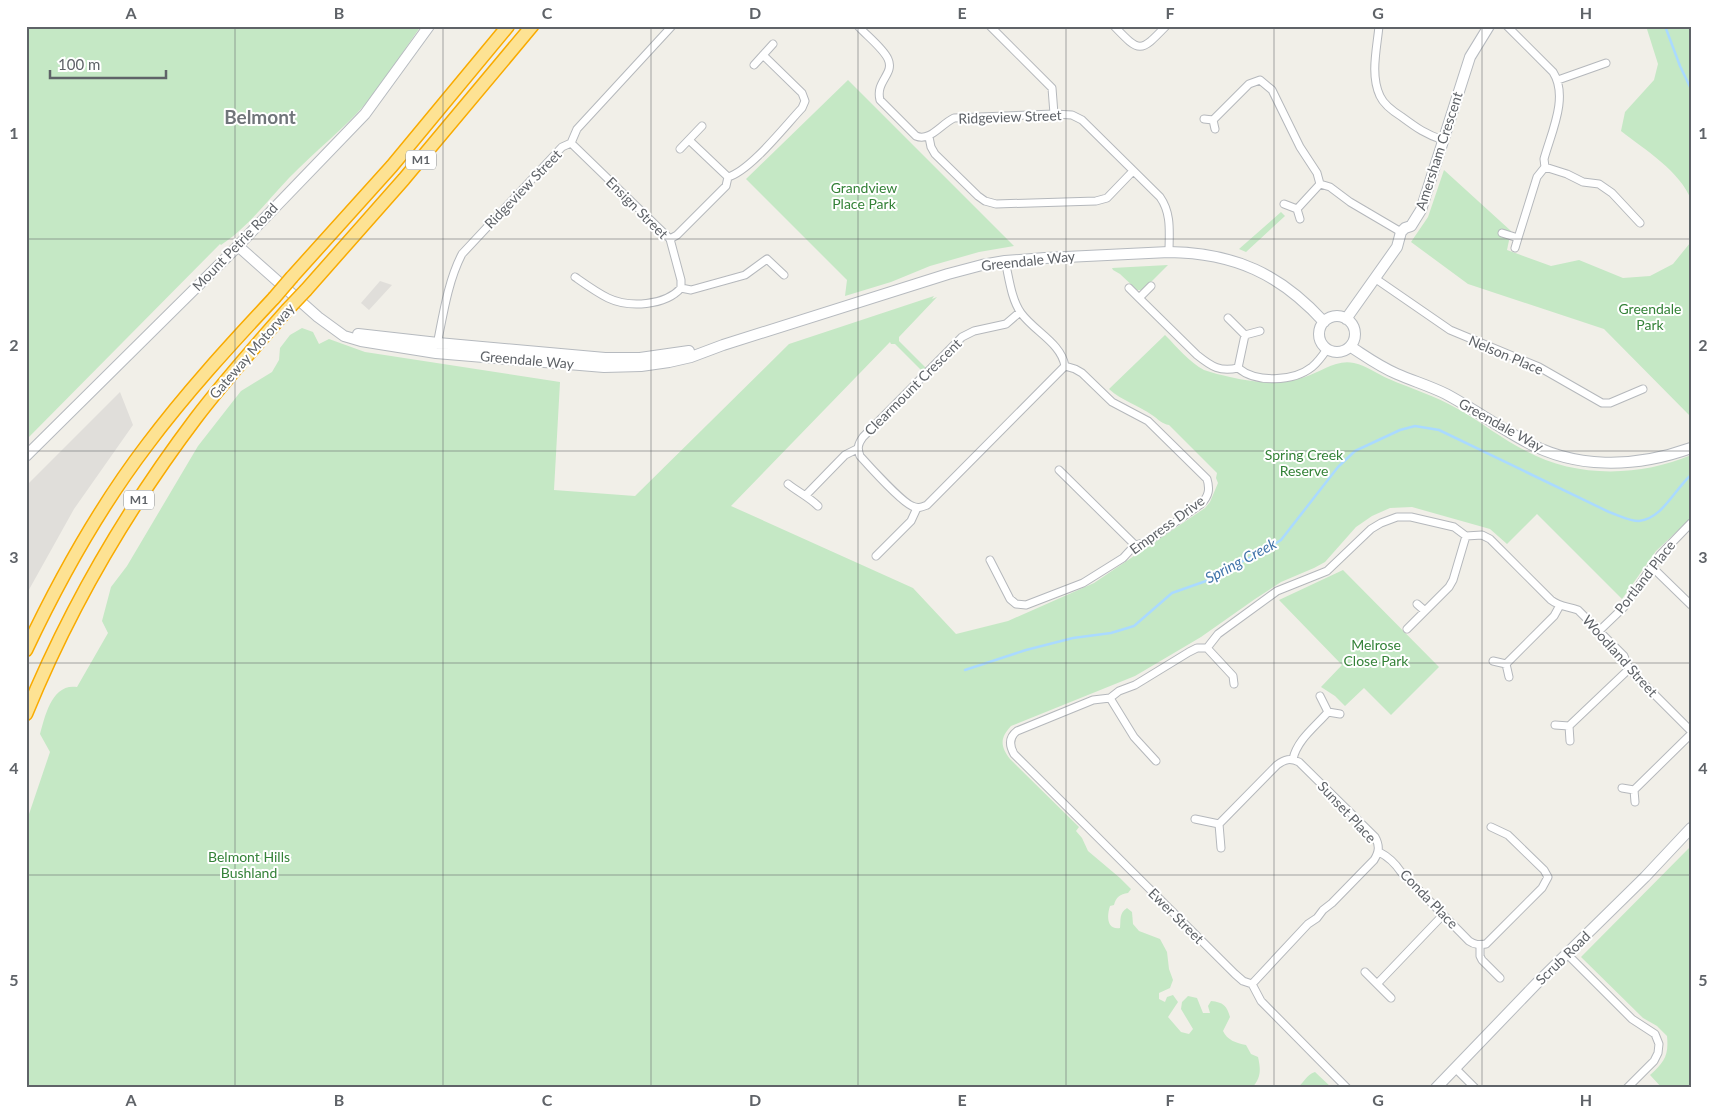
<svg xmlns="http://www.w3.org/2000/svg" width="1717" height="1114" font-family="Lato,sans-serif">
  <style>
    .industrial { fill: #e0deda }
    .green { fill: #c5e8c5 }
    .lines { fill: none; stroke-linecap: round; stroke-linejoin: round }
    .stream { stroke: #aadaff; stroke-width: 2.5 }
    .street-casing { stroke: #b5b8bc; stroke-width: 9 }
    .secondary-casing { stroke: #b6babf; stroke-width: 12 }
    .highway-casing { stroke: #f9ab00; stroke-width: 15 }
    .street { stroke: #fff; stroke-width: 7 }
    .secondary { stroke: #fff; stroke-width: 10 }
    .highway { stroke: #fde293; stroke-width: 12 }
    .highway-bridge-casing { stroke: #f9ab00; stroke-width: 15; stroke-linecap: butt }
    .highway-bridge { stroke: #fde293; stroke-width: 12 }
    .grid { fill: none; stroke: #5f6368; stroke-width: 1; stroke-opacity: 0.55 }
    .labels { text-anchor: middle; stroke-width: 4; stroke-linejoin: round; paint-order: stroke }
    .shield { fill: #fff; stroke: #8f9295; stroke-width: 1 }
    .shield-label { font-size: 12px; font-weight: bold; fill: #5f6368 }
    .street-label { font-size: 14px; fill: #5f6368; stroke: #fff }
    .park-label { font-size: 14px; fill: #348238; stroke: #fff }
    .water-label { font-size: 15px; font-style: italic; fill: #4174aa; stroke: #fff }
    .district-label { font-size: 19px; font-weight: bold; fill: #70757a; stroke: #fff }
    .neatline { fill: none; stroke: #5f6368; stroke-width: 2 }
    .grid-label { font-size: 16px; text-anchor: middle; font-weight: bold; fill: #5f6368 }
  </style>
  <rect width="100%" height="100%" fill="#f1efe8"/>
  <path class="industrial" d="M380,281L392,285L369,310L361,303Z
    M120,392L133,425L74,509L26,595V486Z"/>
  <path class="green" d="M26,26H421C403,51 387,78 368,101C344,129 314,152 289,178C268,200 246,229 221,245L220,244L26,440Z
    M1646,26H1691V200C1681,172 1644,149 1621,131L1625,112L1654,80L1658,64Z
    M848,80L1014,246L979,252L930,266L891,282L845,296L847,280L746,179Z
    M1444,170L1511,231L1507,250L1551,266L1579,260L1623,278L1650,276L1673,264L1690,243L1691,240V417L1604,329L1468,284L1411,242L1428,217Z
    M1281,212L1285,216L1246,252L1239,249Z
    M1168,265L1143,290H1137L1120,274L1113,270L1112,268Z
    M934,296L932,299L937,297L899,337V341L926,368L922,371L895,344H891L890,342L731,506L913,588L956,634L1008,621L1094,583L1205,508L1210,502L1218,483L1216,478L1217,473L1169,425C1162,424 1158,419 1152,415C1138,405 1122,401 1109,389L1165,335C1177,347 1189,362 1204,370C1212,373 1222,375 1230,377C1256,383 1279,385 1305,377C1321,372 1336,359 1354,363C1367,366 1377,374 1389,379C1412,389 1436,396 1458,409C1481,422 1502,439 1526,451C1575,478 1640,477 1691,455V518L1656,551L1622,599L1537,514L1507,544L1490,529L1412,507L1390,508L1372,516L1356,527L1325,562L1314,568L1281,582L1255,599L1201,637L1135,676L1011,726C1000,738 1000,746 1010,759L1079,827L1076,831L1082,838L1088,851L1120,878L1131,889L1128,893C1120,894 1116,897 1114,905L1110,906C1107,915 1106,930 1120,928C1121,919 1119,913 1127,908L1132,912L1133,924L1139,931L1160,939L1167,952L1169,969L1173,980L1170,988L1159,993V999L1165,1002L1167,997L1173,995L1178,1002L1168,1017L1181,1032L1189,1034L1193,1029L1181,1009L1182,1002L1188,996L1197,998L1203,1013H1210L1208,1006L1211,1001C1223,1002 1227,1006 1230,1017L1223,1031C1227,1040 1236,1043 1246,1045L1251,1054L1258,1057C1261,1070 1261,1078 1252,1088H26V823L50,752L40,734C45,716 52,683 77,687L108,633L102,621L111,587L127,566L198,446L241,391L272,372L279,360L280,348L290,335L302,328L313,332L319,344L329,339L365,352L560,382L554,490L635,496L789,344Z
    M1343,570L1439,667L1391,715L1364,688L1345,706L1335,696L1321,687L1342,665L1279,600Z
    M1691,846V1088H1662L1650,1075C1664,1062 1669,1056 1667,1036L1657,1026L1643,1018L1581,957Z
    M1315,1072L1332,1088H1297C1304,1083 1306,1075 1315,1072Z"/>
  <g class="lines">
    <path class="stream" d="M1665,26L1680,66L1691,89
      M965,670L1026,650L1073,638L1111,633L1134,626L1172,593L1206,581L1226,569L1262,552L1281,540L1338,467L1355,451L1400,430L1415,426L1439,430L1609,512C1618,515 1629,521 1639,521C1662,519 1675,489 1691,475"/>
    <g class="street-casing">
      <path id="street" d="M858,26C866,35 883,48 888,59C895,74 875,81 880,100L916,136C930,142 941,124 954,118L1054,114L1072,115L1082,120L1160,197C1172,214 1169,233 1169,252
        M990,26L1052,88L1054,114
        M1114,26C1140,53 1140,53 1166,26
        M1379,26C1377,48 1370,75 1380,96C1384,105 1394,112 1402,117C1417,128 1425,134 1443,140
        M1507,26L1553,72C1569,97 1551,133 1544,159L1545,167L1537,177L1518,238
        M754,65L773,44
        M1558,80L1606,63
        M1204,119L1213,120L1215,129
        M1213,120L1249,84L1260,80L1272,90L1300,147L1317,173L1320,184L1330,187L1350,202L1401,232
        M929,137L931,147L935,154L978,196L985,201L996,204L1096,201L1107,198L1133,171
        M689,140L728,177
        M571,143L670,239L681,280V288C665,306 629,308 608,298C596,292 585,284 575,277
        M680,149L702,126
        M1545,167L1567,174L1583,182L1599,184L1612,193L1640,223
        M1284,204L1297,209L1300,219
        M1297,209L1320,184
        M1502,233L1518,238L1515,248
        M670,239L677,235L726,186L728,177C750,171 785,126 802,108L805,101L802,93L763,55
        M1376,279L1450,330L1539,367L1602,403H1610L1643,389
        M681,288L691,290L745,275L767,259L784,275
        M1129,288L1139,298L1151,286
        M1139,298L1197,355C1212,367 1220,372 1238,368C1256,383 1293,382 1312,367C1318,362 1323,355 1327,349
        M1020,312L1006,324L974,331L962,337L863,437C858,444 857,448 860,456C869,466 902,502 912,506C918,509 922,507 927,505L1065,366
        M1228,318L1245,335L1260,331
        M437,345C443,315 448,281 462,254L562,147L571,143L577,129L672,26
        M1238,368L1245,335
        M1059,470L1135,545
        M788,484C798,492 809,497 818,506
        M806,495L845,455L857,449
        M876,556L911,521L917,508
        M990,560L1010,599L1016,604L1026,605L1083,583L1123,558L1135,545L1147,542L1201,504C1209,496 1210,489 1207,479L1148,421L1112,402L1082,373L1075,369L1065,366C1061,343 1035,332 1021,313C1011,299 1009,277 1005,261
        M1652,567L1691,605
        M1417,604L1425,611
        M1407,629L1449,587L1453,580L1466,536
        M1599,631L1624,607L1660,555L1691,523
        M1207,648L1233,676L1234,684
        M1493,661L1506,664L1509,677
        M1506,664L1554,616L1559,607
        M1320,696L1328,712L1340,714
        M1110,698L1134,737L1156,761
        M1555,725L1569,726L1570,741
        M1569,726L1629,669
        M1293,759C1297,740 1315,727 1328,712
        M1622,788L1634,790L1635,802
        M1634,790L1691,734
        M1195,819L1219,824L1221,848
        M1219,824L1277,765C1285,759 1290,758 1299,762L1375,837C1380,846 1379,852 1374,860L1332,903L1323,910L1317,918L1308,924L1252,984
        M1379,852C1389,857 1395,863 1401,872L1469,941C1475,945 1479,945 1486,944L1542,888L1548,877L1544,870L1508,835L1491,827
        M1480,945V956L1482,960L1500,978
        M1567,954L1632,1019L1655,1034L1659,1044L1658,1053L1654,1061L1627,1088
        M1365,972L1391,998
        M1377,984L1443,915
        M1455,1068L1475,1088
        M1347,1088L1261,1001L1252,984L1243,981L1235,974L1014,754C1009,745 1009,737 1017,731L1093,700L1110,698L1119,691L1135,685L1189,652L1197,648H1207L1218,634L1277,591L1327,571L1371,529L1381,523L1397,517H1411L1454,527L1466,536L1482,535L1490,539L1551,600C1560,607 1567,606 1578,610L1624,656L1629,669L1691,731"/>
    </g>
    <g class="secondary-casing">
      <path id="secondary" d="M238,246L318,317L344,336L361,341L436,353L604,367L641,366L669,362L691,357L723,345L948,274L982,265L1005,261L1045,258L1169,252C1235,253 1280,274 1324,322
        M1319 334a18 18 0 1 1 36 0a18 18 0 1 1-36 0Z
        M1346,319L1397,247L1401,232L1405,228L1411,226L1421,210L1470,57L1489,26
        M358,334L438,343L605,358H640L689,351
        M1351,347C1365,356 1380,367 1397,374C1413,381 1430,386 1446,394C1472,408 1496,425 1521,439C1574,470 1635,468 1691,448
        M26,456L232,252L365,114L429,26
        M1436,1088L1538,982L1645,877L1691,828"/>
    </g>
    <g class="highway-casing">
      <path id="highway" d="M292,277L392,166L508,26
        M306,290L404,179L532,26
        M26,650C60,578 99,508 147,445C186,393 230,345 274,298
        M26,714C69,609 128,508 196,418C225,380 256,345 287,310"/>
    </g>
    <use href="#street" class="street"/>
    <use href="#secondary" class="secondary"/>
    <use href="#highway" class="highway"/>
    <g class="highway-bridge-casing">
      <path id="highway-bridge" d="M274,298L292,277
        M287,310L306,290"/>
    </g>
    <use href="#highway-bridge" class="highway-bridge"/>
  </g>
  <path class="grid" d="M235,26V1088M443,26V1088M651,26V1088M858,26V1088M1066,26V1088M1274,26V1088M1482,26V1088M26,239H1691M26,451H1691M26,663H1691M26,875H1691"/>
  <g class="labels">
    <g class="shield">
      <rect x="406" y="150.5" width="30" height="19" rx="4"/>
      <rect x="124" y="490.5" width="30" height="19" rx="4"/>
    </g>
    <g class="shield-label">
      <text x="421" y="164">M1</text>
      <text x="139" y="504">M1</text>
    </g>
    <g class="street-label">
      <text transform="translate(1010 117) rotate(-2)" y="5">Ridgeview Street</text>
      <text transform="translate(1439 151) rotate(-72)" y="5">Amersham Crescent</text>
      <text transform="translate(523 189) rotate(-46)" y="5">Ridgeview Street</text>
      <text transform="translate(637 208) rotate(45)" y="5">Ensign Street</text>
      <text transform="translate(235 247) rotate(-46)" y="5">Mount Petrie Road</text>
      <text transform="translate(1028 261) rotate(-6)" y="5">Greendale Way</text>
      <text transform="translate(252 351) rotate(-49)" y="5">Gateway Motorway</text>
      <text transform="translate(1506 355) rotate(23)" y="5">Nelson Place</text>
      <text transform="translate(527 360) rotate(5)" y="5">Greendale Way</text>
      <text transform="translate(913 387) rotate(-45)" y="5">Clearmount Crescent</text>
      <text transform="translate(1501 425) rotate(29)" y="5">Greendale Way</text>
      <text transform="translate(1167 525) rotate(-36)" y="5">Empress Drive</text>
      <text transform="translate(1645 577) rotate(-52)" y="5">Portland Place</text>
      <text transform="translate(1620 656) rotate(48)" y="5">Woodland Street</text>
      <text transform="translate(1347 812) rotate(47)" y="5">Sunset Place</text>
      <text transform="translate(1429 899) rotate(46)" y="5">Conda Place</text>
      <text transform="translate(1176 916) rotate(45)" y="5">Ewer Street</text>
      <text transform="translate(1563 958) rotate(-44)" y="5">Scrub Road</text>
    </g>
    <g class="park-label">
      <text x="864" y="193">Grandview<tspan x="864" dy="16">Place Park</tspan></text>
      <text x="1650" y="314">Greendale<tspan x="1650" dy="16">Park</tspan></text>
      <text x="1304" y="460">Spring Creek<tspan x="1304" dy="16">Reserve</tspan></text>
      <text x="1376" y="650">Melrose<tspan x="1376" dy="16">Close Park</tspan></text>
      <text x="249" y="862">Belmont Hills<tspan x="249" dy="16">Bushland</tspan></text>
    </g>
    <g class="water-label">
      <text transform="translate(1241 561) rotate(-28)" y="5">Spring Creek</text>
    </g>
    <g class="district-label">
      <text x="260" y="124">Belmont</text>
    </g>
  </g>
  <rect width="1717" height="1114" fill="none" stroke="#ffffff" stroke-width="55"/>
  <path d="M50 70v8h116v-8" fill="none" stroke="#5f6368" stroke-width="2.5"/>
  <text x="58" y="70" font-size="15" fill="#5f6368" stroke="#ffffff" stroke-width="4" paint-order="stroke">100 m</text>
  <rect x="28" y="28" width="1662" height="1058" class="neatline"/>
  <g class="grid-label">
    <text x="131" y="19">A</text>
    <text x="339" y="19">B</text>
    <text x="547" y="19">C</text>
    <text x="755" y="19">D</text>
    <text x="962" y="19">E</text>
    <text x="1170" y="19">F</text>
    <text x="1378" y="19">G</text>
    <text x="1586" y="19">H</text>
    <text x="14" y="139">1</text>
    <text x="1703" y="139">1</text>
    <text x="14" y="351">2</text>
    <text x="1703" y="351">2</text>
    <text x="14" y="563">3</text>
    <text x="1703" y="563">3</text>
    <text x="14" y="774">4</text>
    <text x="1703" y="774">4</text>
    <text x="14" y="986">5</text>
    <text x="1703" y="986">5</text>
    <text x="131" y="1106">A</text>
    <text x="339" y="1106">B</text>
    <text x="547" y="1106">C</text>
    <text x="755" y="1106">D</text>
    <text x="962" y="1106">E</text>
    <text x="1170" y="1106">F</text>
    <text x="1378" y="1106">G</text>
    <text x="1586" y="1106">H</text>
  </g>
</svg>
